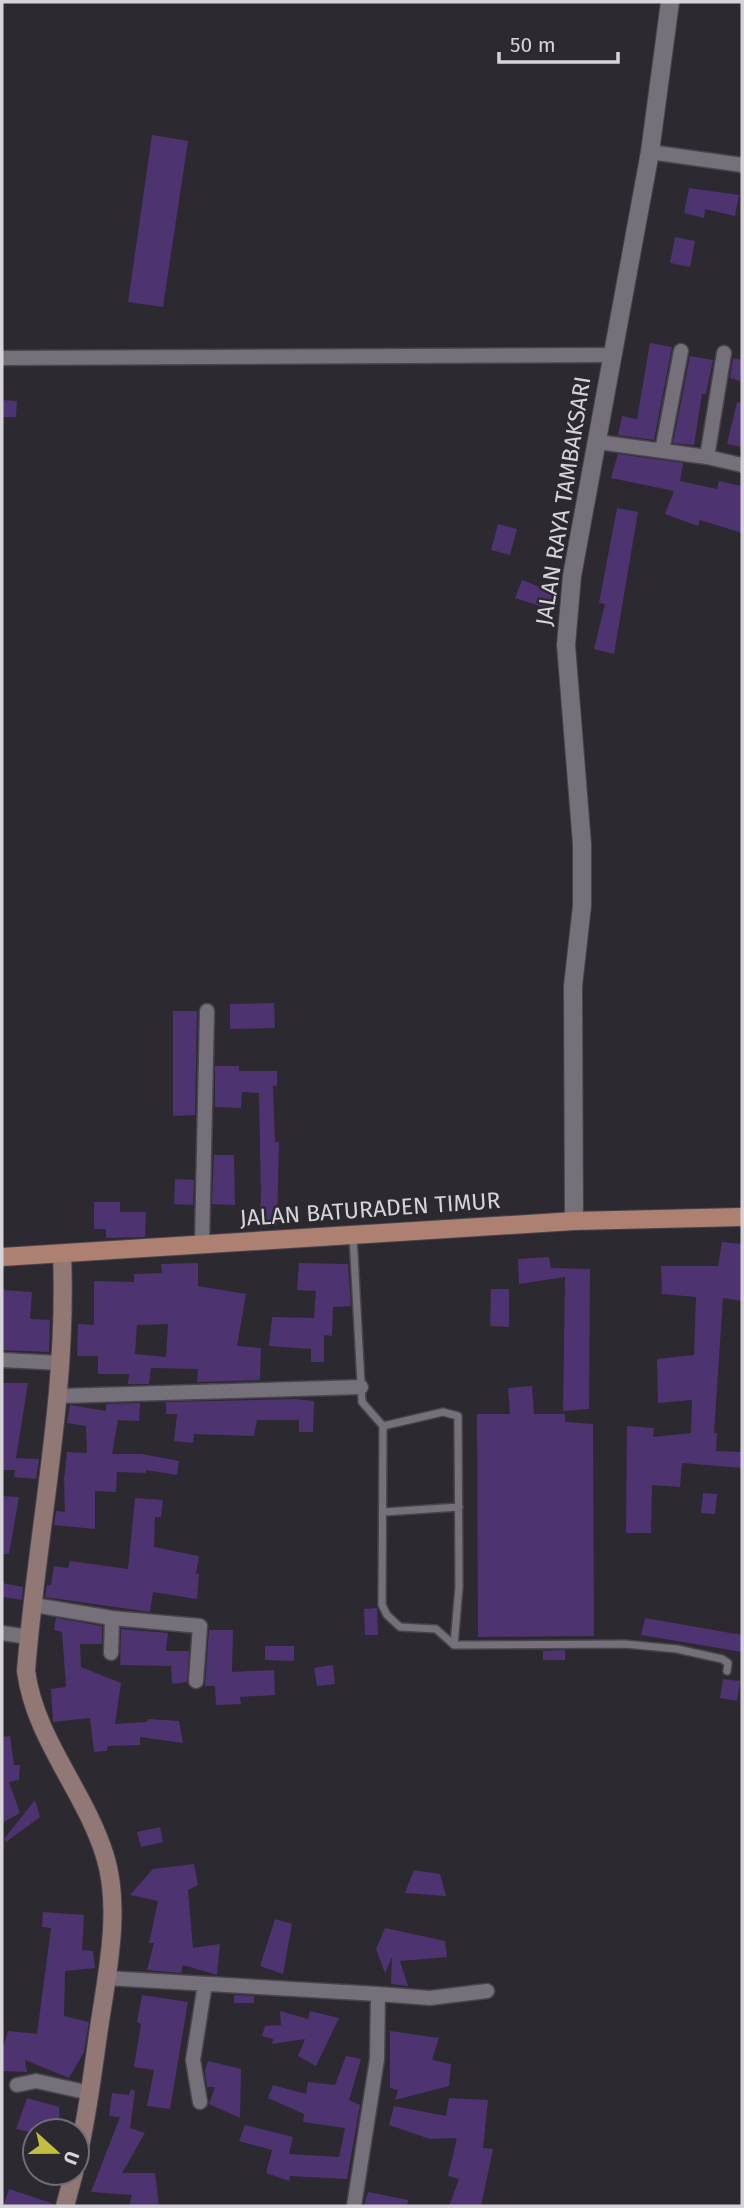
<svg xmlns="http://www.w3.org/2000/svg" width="744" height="2208" font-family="'Fira Sans',sans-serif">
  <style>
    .building { fill: #4d3370; fill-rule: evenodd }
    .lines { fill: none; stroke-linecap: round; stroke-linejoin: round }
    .service-casing { stroke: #47444b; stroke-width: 10 }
    .minor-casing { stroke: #47444b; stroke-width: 17 }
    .tertiary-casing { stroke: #47444b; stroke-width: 20 }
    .secondary-casing { stroke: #47444b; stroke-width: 20 }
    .primary-casing { stroke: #47444b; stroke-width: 20 }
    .service { stroke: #757079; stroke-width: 7 }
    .minor { stroke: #757079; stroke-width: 14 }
    .tertiary { stroke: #757079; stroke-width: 18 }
    .secondary { stroke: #917875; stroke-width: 18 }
    .primary { stroke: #ad8072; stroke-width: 18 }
    .labels { text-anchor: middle; stroke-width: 5; stroke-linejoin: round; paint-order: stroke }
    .street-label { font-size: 23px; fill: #d7d4d9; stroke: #2d2931 }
  </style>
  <rect width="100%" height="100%" fill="#2d2931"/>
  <path class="building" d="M152,135L188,141L163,307L128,302Z
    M689,188L739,195L735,216L705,209L704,218L684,213Z
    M675,237L695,241L690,267L670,263Z
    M650,343L672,347L654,440L618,435L622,416L637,419Z
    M690,356L713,360L706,394H702L694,445L673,443Z
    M733,358L742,360L740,381L730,378Z
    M2,400L17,401L16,417H2Z
    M737,402L742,403V447L727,444Z
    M618,454L683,463L680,481L717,489L719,481L742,486V533L700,520L698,526L665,514L674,491L611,478Z
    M617,508L638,512L614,654L594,649L605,604L599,603Z
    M498,524L517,529L510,555L491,550Z
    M522,580L555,593L549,609L515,598Z
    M274,1003L275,1028L230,1029V1004Z
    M173,1011H197L195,1115L173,1116Z
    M215,1066H239V1071H277V1086H273L275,1142H279L277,1226L257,1224L261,1200L259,1093L242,1092L241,1108L215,1107Z
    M214,1155H234L235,1205L212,1204Z
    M175,1179L194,1180L193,1205L174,1204Z
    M94,1202H120V1212H146L145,1237L106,1238V1229H94Z
    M722,1242L742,1244V1301L723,1298L714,1433H717L716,1451L742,1452V1468L682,1463L680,1487L652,1485L651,1533H626L627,1426L654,1428L653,1437L691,1433L692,1400L658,1403L657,1359L694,1355L696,1297L662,1294L661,1266H718Z
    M549,1257L551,1268L590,1269L589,1409L563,1411L565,1277L519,1284L518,1259Z
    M198,1263V1286L246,1294L237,1346L261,1348L260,1380L197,1382L198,1369L151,1368L149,1384H128L129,1374H98V1356H77L78,1324L94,1325V1281L134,1282V1274L162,1273L161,1264ZM168,1324L166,1357L135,1354L137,1325Z
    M299,1263L348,1264L351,1306L333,1307L332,1336L324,1335V1362H311V1349L269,1346L272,1317L314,1318L316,1291L297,1290Z
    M491,1289H509V1327L490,1326Z
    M2,1290L32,1292L30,1319L50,1320L49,1352L2,1350Z
    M2,1383H28L16,1458L39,1459L36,1479L14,1477L15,1470H2Z
    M532,1386L534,1414H565V1422L593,1424L594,1636L478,1637L477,1414H510L508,1388Z
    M296,1399L314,1401L313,1432H299V1420H257L254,1436L194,1434L193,1443L174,1441L177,1414H166V1402Z
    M140,1403L139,1421L118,1420L112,1454H142L179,1461L177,1475L146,1470V1473L117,1472L116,1492L95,1491V1529L54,1525L56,1511L65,1512L64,1479L67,1452L87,1453L86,1426L67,1423L70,1405L106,1411V1404Z
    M703,1493L717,1494L715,1514L701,1513Z
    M2,1496L19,1497L9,1554H2Z
    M135,1498L163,1500L161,1517H155L154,1547L199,1556L196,1574H199L197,1599L153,1592L150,1612L45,1597L47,1585H51L54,1566L68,1568L70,1561L128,1569Z
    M2,1583L23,1587L22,1600L2,1597Z
    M364,1609L377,1608L378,1635H365Z
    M56,1618L102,1626V1644H80L81,1667L121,1683L115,1724L147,1722L148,1719L179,1721L183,1743L140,1737V1745L108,1746L107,1751L94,1752L90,1718L53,1722L51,1689L66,1687L62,1632L54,1630Z
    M645,1618L742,1635V1652L641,1635Z
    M121,1629L168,1633L166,1651H189L187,1682L172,1684L171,1666L120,1665Z
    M209,1630H233L232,1672L274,1670L275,1695L240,1697L241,1704L216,1705L215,1686H205Z
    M265,1646H294V1661L265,1660Z
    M565,1650V1660H543V1651Z
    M333,1665L335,1684L317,1686L314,1668Z
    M723,1679L740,1681L737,1701L720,1698Z
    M10,1736L14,1765H20L19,1780L9,1782L20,1813L2,1823V1737Z
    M35,1800L40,1817L6,1842L4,1839Z
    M160,1827L163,1842L141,1847L137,1832Z
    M194,1864L198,1885L188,1890L193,1948L220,1944L217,1975L183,1965L181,1973L147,1970L154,1943H149L158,1901L130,1895L153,1869Z
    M414,1870L440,1874L446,1896L405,1893Z
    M43,1912L84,1915L82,1950L93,1951L95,1968L65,1971L64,2016L89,2022L84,2052L69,2078L25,2060L27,2072L2,2071V2051L8,2031L37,2034L51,1928L42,1927Z
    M275,1919L292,1924L283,1974L260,1966Z
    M385,1928L445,1941L447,1957L400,1961L408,1986L391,1984L392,1957L385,1973L376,1949Z
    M142,1995L188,2002L170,2109L147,2106L154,2070L134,2067L141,2024L137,2022Z
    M234,1995L254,1996V2003H234Z
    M280,2011L308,2019L310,2011L339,2018L316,2066L298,2056L305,2039L272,2044L273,2039L262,2036L265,2026L281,2025Z
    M390,2031L439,2038L432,2060L451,2064L449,2086L395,2100L398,2090L390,2088Z
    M346,2056L361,2059L349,2100L360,2105L347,2179L290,2176L289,2181L266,2173L272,2150L239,2141L245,2125L293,2137L289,2154L339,2157L345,2128L303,2122L304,2114L268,2098L273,2085L306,2094L308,2082L335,2085Z
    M208,2061L241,2069L240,2118L209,2104L215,2087H207L205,2071Z
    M131,2089L135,2091L130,2128L145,2133L122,2173H155L159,2206H129L132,2195L91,2192L120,2117L109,2116L112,2093L129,2095Z
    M27,2098L59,2107L60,2131L35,2133L16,2129Z
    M449,2098L488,2100L483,2148L493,2149L481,2206H449L459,2179L448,2176L457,2138L430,2139L389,2125L394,2106L446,2116Z
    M9,2189L54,2204L53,2206H3Z
    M368,2192L408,2200L407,2206H364Z"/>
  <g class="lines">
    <g class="service-casing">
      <path id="service" d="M353,1236L362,1402L383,1426L382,1605L387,1615L400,1627L436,1629L454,1645L625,1644L677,1649L722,1659L728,1663L727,1671
        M383,1426L443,1412L458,1416L459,1587L454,1645
        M384,1512L459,1507"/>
    </g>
    <g class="minor-casing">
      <path id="minor" d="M650,152L742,165
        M2,358L610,355
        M598,442L707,457L742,465
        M662,451L681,351
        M707,457L724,353
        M202,1244L207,1011
        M2,1360L61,1363
        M60,1396L361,1387
        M34,1605L112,1618L200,1626L196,1681
        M2,1633L29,1637
        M111,1653L112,1618
        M106,1978L378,1994L377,2059L354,2206
        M378,1994L430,1998L487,1991
        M17,2085L36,2081L90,2093
        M200,2102L193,2060L205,1984"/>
    </g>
    <g class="tertiary-casing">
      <path id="tertiary" d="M574,1221L573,986L582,906V844L566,645L572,576L650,152L670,2"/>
    </g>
    <g class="secondary-casing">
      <path id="secondary" d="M62,1254C68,1396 37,1530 26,1671C35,1739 85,1791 105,1856C122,1911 106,1978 98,2035C92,2077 87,2119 77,2160
        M65,2206L74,2173"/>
    </g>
    <g class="primary-casing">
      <path id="primary" d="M2,1257L574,1221L742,1217"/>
    </g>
    <use href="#service" class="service"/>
    <use href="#minor" class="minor"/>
    <use href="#tertiary" class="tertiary"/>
    <use href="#secondary" class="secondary"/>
    <use href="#primary" class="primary"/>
  </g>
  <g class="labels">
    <g class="street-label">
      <text transform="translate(563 501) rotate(-81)" y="8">JALAN RAYA TAMBAKSARI</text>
      <text transform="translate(370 1209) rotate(-4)" y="8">JALAN BATURADEN TIMUR</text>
    </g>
  </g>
  <rect width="744" height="2208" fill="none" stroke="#d7d4d9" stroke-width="7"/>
  <g transform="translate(56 2152) rotate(111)"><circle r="33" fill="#2d2931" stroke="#716d74" stroke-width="2"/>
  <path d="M0-5L12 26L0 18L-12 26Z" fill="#c1be40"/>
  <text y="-10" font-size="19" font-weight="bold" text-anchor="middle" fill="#d7d4d9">U</text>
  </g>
  <path d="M499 52v10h119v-10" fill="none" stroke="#d7d4d9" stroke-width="3.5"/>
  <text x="510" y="52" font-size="21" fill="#d7d4d9" stroke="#2d2931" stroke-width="5" paint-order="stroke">50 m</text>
</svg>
